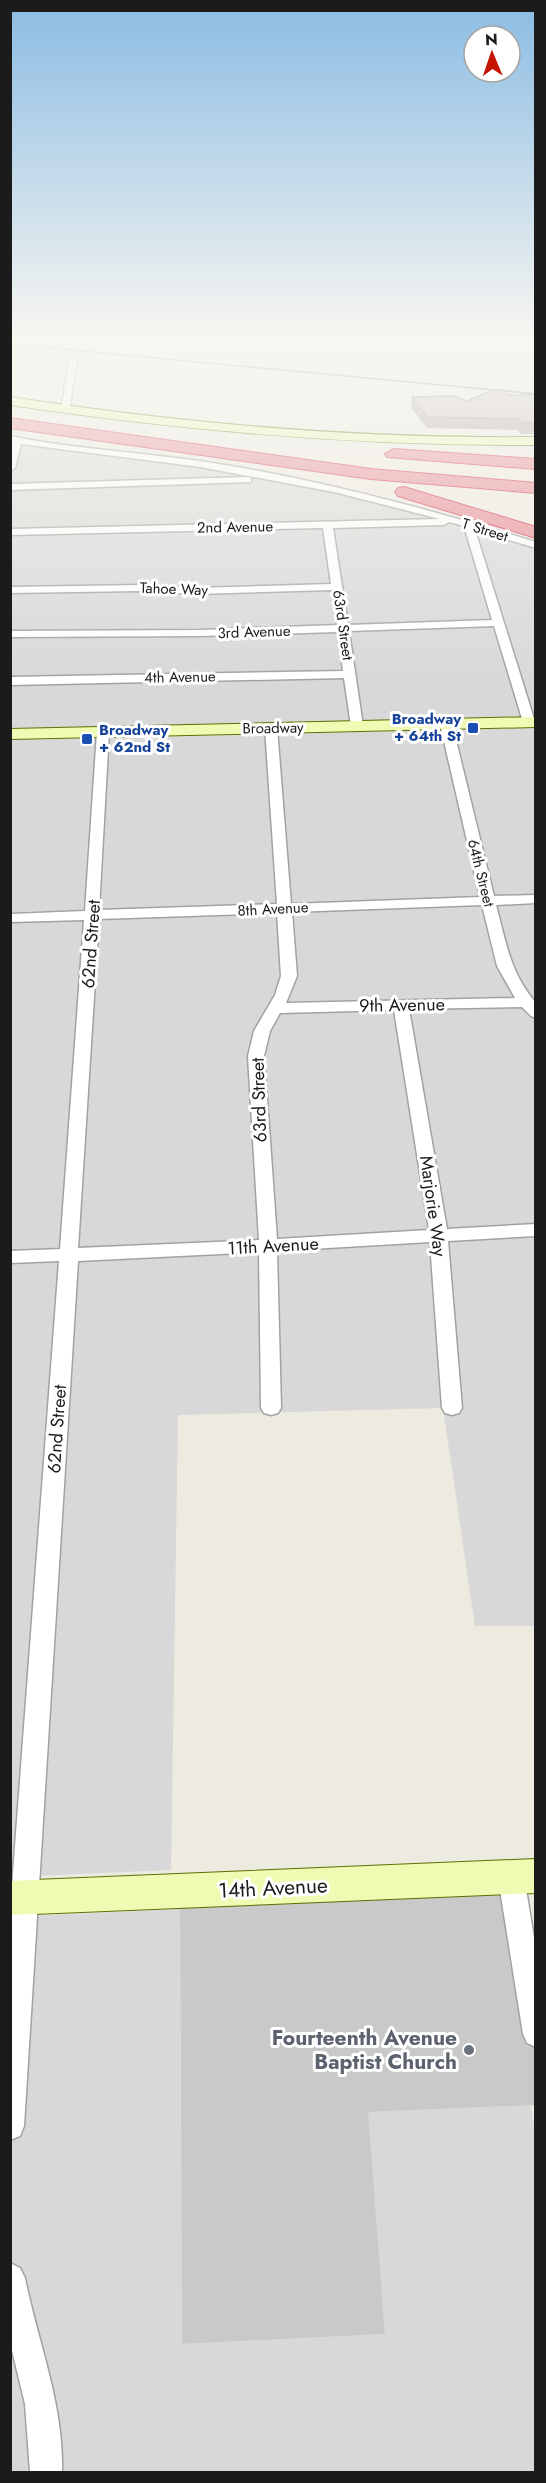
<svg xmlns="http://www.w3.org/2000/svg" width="546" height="2483" font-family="Jost,sans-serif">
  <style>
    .residential { fill: #d9d8d8 }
    .religious { fill: #c9c9c9 }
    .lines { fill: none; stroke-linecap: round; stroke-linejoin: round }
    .street-casing { stroke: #a2a2a2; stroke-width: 3 }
    .secondary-casing { stroke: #5a7103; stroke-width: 2 }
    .highway-casing { stroke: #d7214d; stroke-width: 2 }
    .street { fill: #fff; fill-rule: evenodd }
    .secondary { fill: #effab2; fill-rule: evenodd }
    .highway { fill: #e7868e; fill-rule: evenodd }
    .tram { stroke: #696969; stroke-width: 1.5 }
    .wall { fill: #a79f97 }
    .building { fill: #c2b9b0; stroke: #88827b; stroke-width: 1.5 }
    .transit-dot { fill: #1a4fb4; stroke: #fff; stroke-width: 2 }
    .worship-dot { fill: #6b7280; stroke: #fff; stroke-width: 2 }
    .labels { text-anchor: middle; stroke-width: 6; stroke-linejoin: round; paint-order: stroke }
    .far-street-label { font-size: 15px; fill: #1b1b1b; stroke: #fff }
    .far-transit-label { font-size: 15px; font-weight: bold; fill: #164399; stroke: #fff; text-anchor: end }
    .street-label { font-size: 18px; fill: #1b1b1b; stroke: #fff }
    .near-street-label { font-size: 21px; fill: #1b1b1b; stroke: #fff }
    .near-worship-label { font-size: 21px; font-weight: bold; fill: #5b616d; stroke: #fff; text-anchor: end }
  </style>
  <rect width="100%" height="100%" fill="#edeae0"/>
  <path class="residential" d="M10,443L188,464L392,505L535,547V717L11,729Z
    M535,728V895L11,912L10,740Z
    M535,905V1626H475L443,1408L178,1415L171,1870L11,1877L10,921Z
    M180,1909L182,2344L385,2334L367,2112L531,2105L536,2141L535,2472H11L10,1917Z"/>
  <path class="religious" d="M511,1877L535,2031V2105L368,2112L385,2334L182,2344L180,1892Z"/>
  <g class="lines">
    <g class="street-casing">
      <path id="street" d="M74,353L78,355L69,410L65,413L61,410L70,355Z
        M10,436C73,449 137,452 200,461C314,478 425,508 536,542V548L475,530L535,722L529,726L523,722L494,626L349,631L363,726L357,730L351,726L344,678L10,685V677L343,671L338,632L200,636L10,637V631L200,630L337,625L332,590L196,594L140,591L10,593V587L140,585L196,588L331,584L323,528L10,535V529L440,519L334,492L200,467L21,444L15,468L10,471ZM449,522L464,526L492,620L348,625L333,528L444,525Z
        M248,477L251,478V482L10,490V484Z
        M446,720L452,724L494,896L536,895V903L496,905C506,942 510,973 536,1003V1018L531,1016L522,1007L409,1009L447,1229L536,1224V1236L448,1241L462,1408L459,1413L452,1415L445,1413L442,1408L430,1242L277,1251L281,1408L278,1413L271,1415L264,1413L261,1408L259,1252L78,1261L24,2126L20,2136L10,2140V1913L59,1261L10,1263V1251L60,1249L84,920L10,922V914L85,911L97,732L103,728L109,732L99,910L277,904L265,728L271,724L277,728L291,904L480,897L440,724ZM482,905L497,966L515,998L286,1003L297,976L292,912ZM277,913L281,976L275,995L254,1031L248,1056L259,1240L78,1248L99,919ZM394,1010L429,1230L277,1239L264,1056L270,1031L280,1013Z
        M511,1865L520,1869L524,1877L536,1950V2047L527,2043L523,2034L498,1877L502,1869Z
        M10,2263L20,2268L25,2278C38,2343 64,2405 62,2472H30L25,2404L10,2342Z"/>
    </g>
    <g class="secondary-casing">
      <path id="secondary" d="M10,397C185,424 359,439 536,437V445C359,446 185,431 10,405Z
        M536,717V727L10,739V729Z
        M536,1859V1893L10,1915V1881Z"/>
    </g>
    <g class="highway-casing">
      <path id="highway" d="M10,418L371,469L536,483V493L371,479L10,428Z
        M393,449L536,459V469L387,457L385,454Z
        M404,487L536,527V538L398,496L395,492L398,488Z"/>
    </g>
    <use href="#street" class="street"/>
    <use href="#secondary" class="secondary"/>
    <use href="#highway" class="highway"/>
    <path class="tram" d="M10,344L536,394"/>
  </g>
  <path class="wall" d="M536,395V434H521L517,430L427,428L411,408L412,397L467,401Z"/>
  <path class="building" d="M493,390H505L508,395H536V422L522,423L518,419L427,417L412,397L453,396L467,401Z"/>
  <linearGradient id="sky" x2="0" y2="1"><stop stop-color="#8bbce3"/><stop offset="0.49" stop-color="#f7f6f1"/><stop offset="1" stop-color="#f7f6f1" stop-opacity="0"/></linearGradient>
  <rect width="546" height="685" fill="url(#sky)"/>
  <g class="transit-dot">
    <rect x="467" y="722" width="12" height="12" rx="3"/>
    <rect x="81" y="733" width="12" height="12" rx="3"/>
  </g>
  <circle class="worship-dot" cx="469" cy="2050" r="6"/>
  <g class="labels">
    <g class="far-street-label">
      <text transform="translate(235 527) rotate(-1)" y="5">2nd Avenue</text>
      <text transform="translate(485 530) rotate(17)" y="5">T Street</text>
      <text transform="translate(174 589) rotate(2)" y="5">Tahoe Way</text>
      <text transform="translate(343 625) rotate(82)" y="5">63rd Street</text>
      <text transform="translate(254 632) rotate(-2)" y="5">3rd Avenue</text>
      <text transform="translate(180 677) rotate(-1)" y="5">4th Avenue</text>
      <text transform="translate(273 728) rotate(-1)" y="5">Broadway</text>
      <text transform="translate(481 873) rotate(76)" y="5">64th Street</text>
      <text transform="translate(273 909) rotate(-3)" y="5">8th Avenue</text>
    </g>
    <g class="far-transit-label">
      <text x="461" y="724">Broadway<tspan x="461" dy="17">+ 64th St</tspan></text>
      <text x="99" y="735" text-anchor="start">Broadway<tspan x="99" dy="17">+ 62nd St</tspan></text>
    </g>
    <g class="street-label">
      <text transform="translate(91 944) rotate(-86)" y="6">62nd Street</text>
      <text transform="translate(402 1005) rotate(-1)" y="6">9th Avenue</text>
      <text transform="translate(259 1100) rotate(-92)" y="6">63rd Street</text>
      <text transform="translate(433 1206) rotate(82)" y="6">Marjorie Way</text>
      <text transform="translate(273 1246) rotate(-3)" y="6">11th Avenue</text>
      <text transform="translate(57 1429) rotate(-86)" y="6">62nd Street</text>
    </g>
    <g class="near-street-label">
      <text transform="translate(273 1888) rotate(-3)" y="7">14th Avenue</text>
    </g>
    <g class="near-worship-label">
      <text x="457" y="2045">Fourteenth Avenue<tspan x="457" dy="24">Baptist Church</tspan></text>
    </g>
  </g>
  <rect width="546" height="2483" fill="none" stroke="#1b1b1b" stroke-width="24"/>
  <g transform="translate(492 54) rotate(358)"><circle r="28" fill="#ffffff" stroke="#a4a4a4" stroke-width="1.5"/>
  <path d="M0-4.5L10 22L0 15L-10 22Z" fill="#c61400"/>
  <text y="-9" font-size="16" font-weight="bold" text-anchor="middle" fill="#1b1b1b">N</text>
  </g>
</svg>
